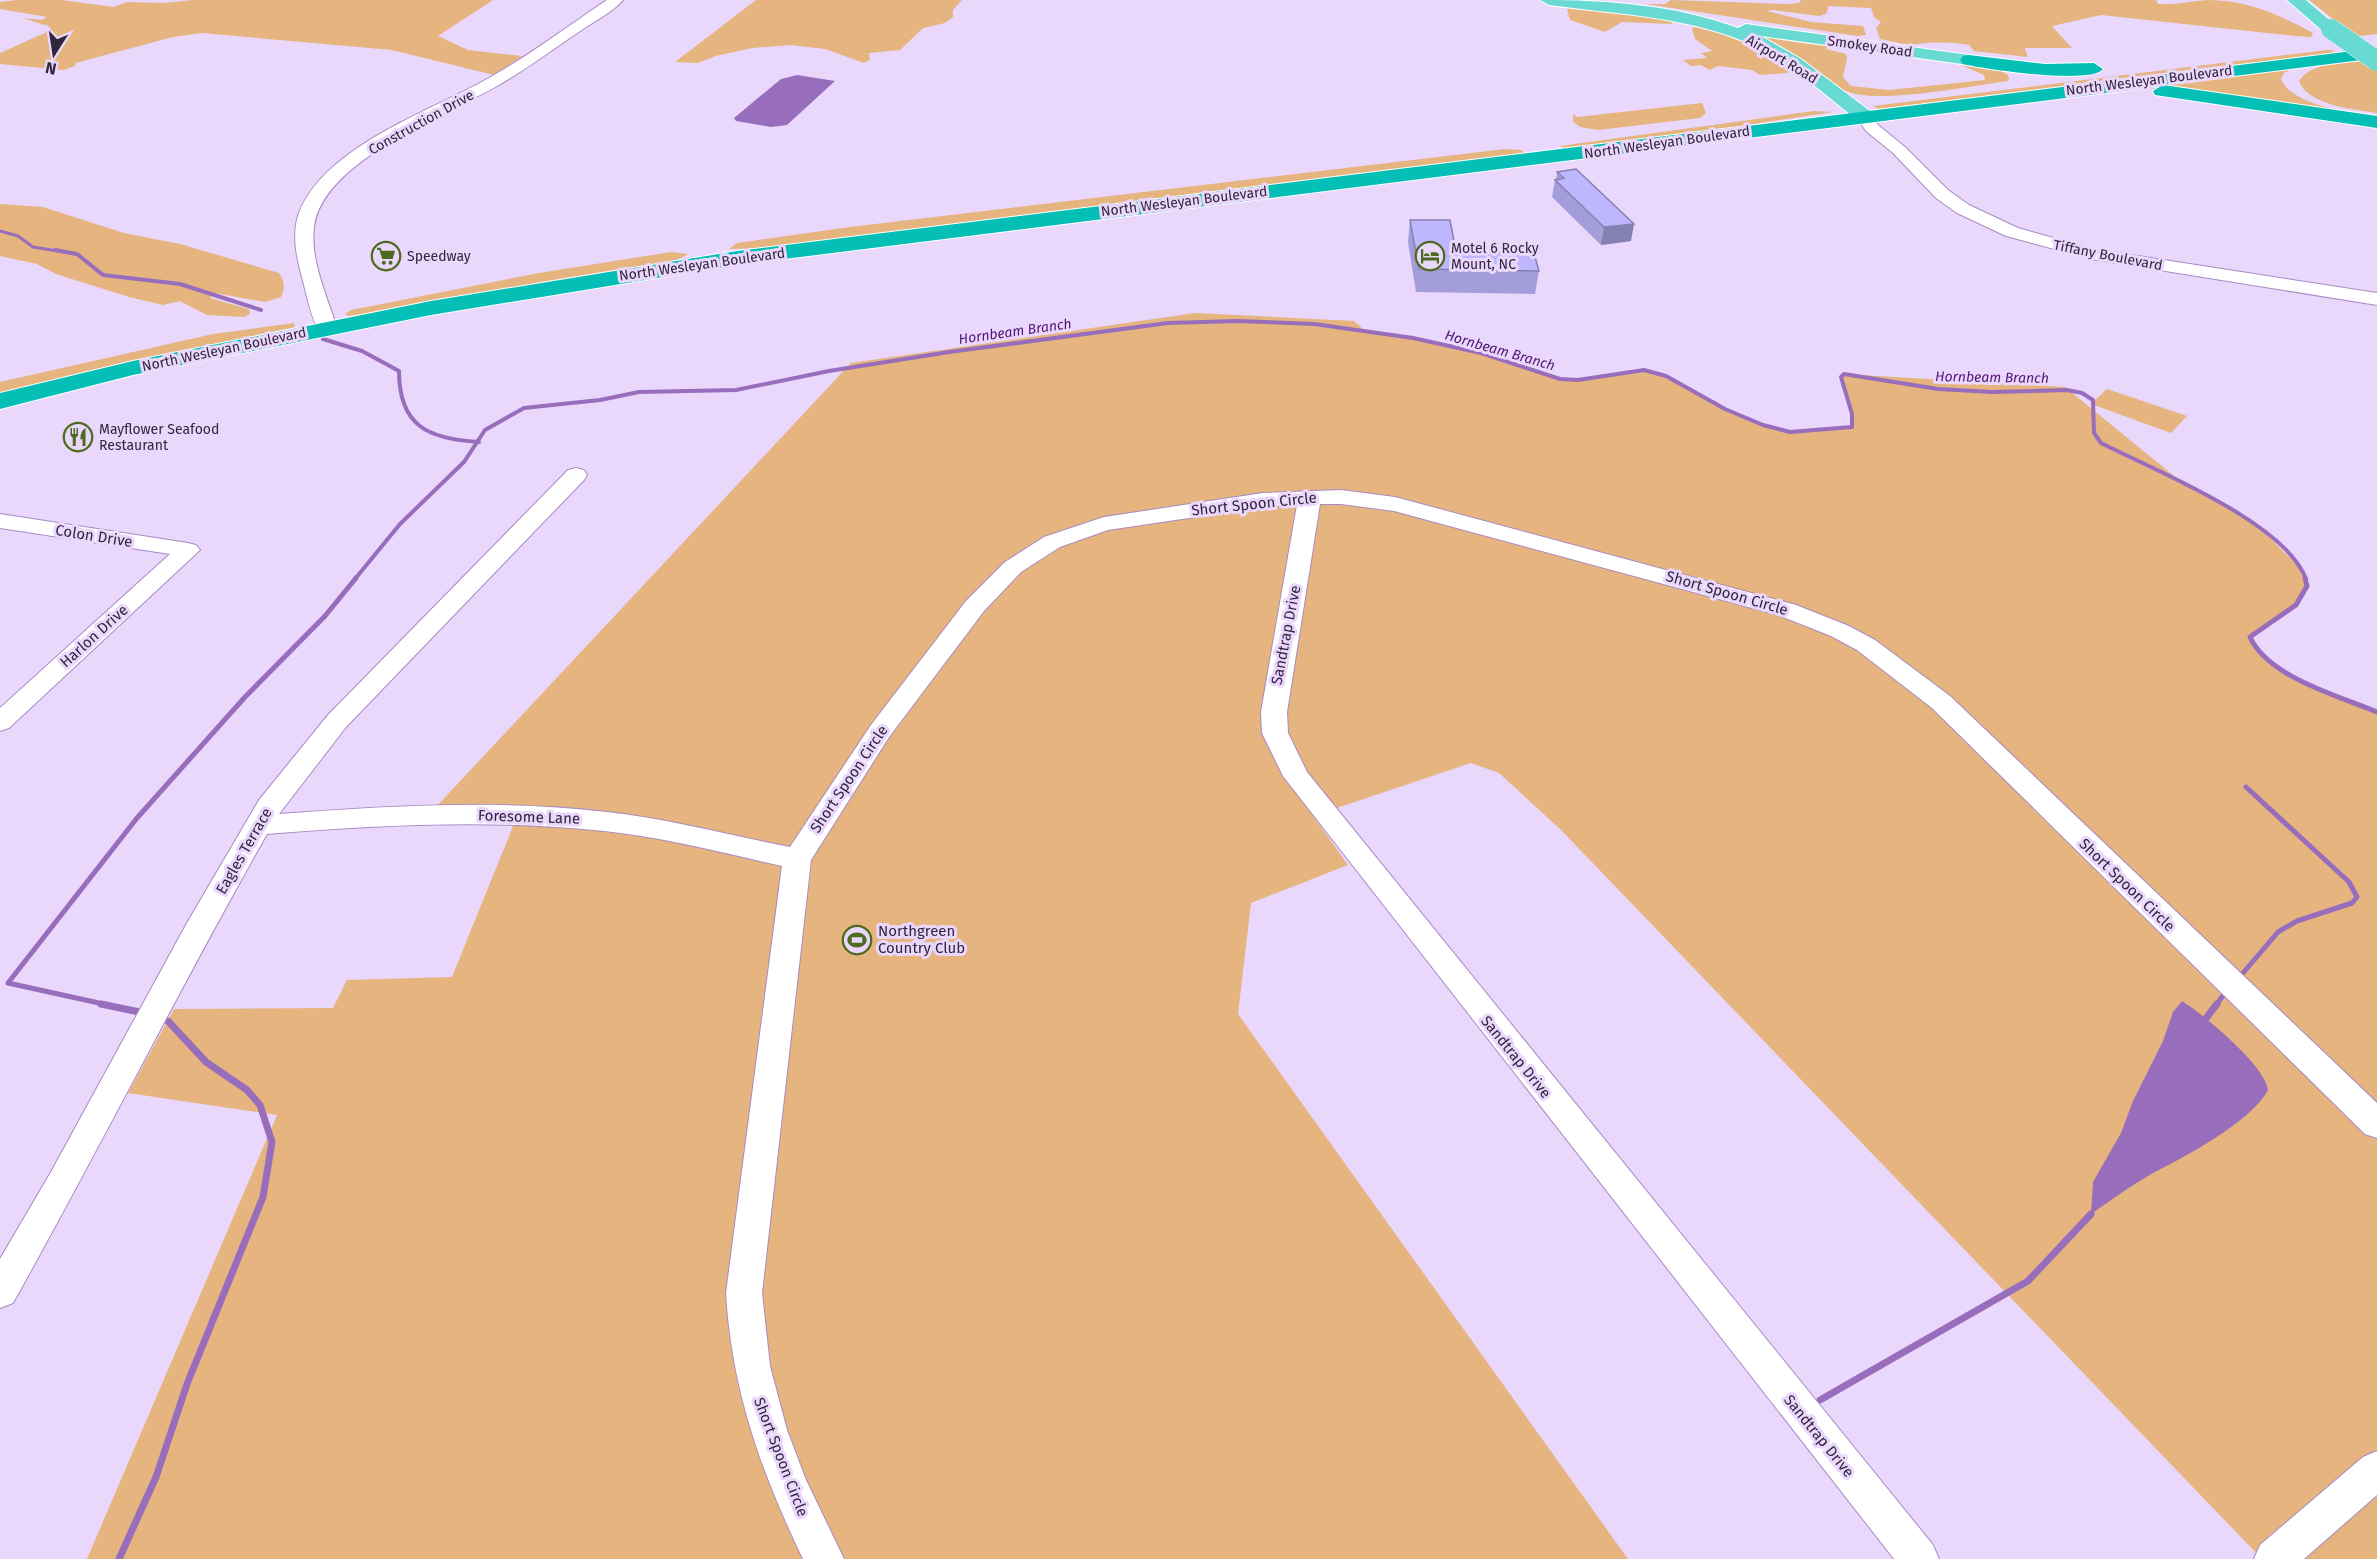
<svg xmlns="http://www.w3.org/2000/svg" width="2377" height="1559" font-family="'Fira Sans',sans-serif">
  <style>
    .green { fill: #e5b47f }
    .water { fill: #986dbc }
    .lines { fill: none; stroke-linecap: round; stroke-linejoin: round }
    .stream-far3 { stroke: #986dbc; stroke-width: 3 }
    .stream-far2 { stroke: #986dbc; stroke-width: 4 }
    .stream-far1 { stroke: #986dbc; stroke-width: 5 }
    .stream { stroke: #986dbc; stroke-width: 7 }
    .minor-casing { stroke: #a98ac4; stroke-width: 2 }
    .major-casing { stroke: #fff; stroke-width: 2 }
    .highway-casing { stroke: #fff; stroke-width: 2 }
    .minor { fill: #fff; fill-rule: evenodd }
    .major { fill: #68d9d3; fill-rule: evenodd }
    .highway { fill: #04bfb5; fill-rule: evenodd }
    .major-bridge-casing { stroke: #fff; stroke-width: 21; stroke-linecap: butt }
    .major-bridge { stroke: #68d9d3; stroke-width: 20 }
    .wall { fill: #a39dda }
    .shaded-wall { fill: #8580b2 }
    .building { fill: #beb7fe; stroke: #8580b2; stroke-width: 1.5 }
    .labels { text-anchor: middle; stroke-width: 6; stroke-linejoin: round; paint-order: stroke }
    .far-street-label { font-size: 14px; fill: #32253d; stroke: #ead7fc }
    .far-poi-label { font-size: 14px; fill: #32253d; stroke: #ead7fc; text-anchor: start }
    .far-water-label { font-size: 14px; font-style: italic; fill: #511576; stroke: #ead7fc }
    .street-label { font-size: 15px; fill: #32253d; stroke: #ead7fc }
    .poi-label { font-size: 15px; fill: #32253d; stroke: #ead7fc; text-anchor: start }
  </style>
  <rect width="100%" height="100%" fill="#ead7fc"/>
  <path class="green" d="M17,0H62L114,7L127,2L163,3L193,0H493L438,36L468,50L522,56L494,75L392,50L202,33L173,37L79,62L74,64L77,65L64,70L0,64V53L49,31L50,27L23,18L42,20L47,17L0,9V2Z
    M756,0H962L953,10V17L945,23L923,28L900,50L869,53L870,60L864,63L825,49L790,45L752,48L716,56L698,63L675,62Z
    M1671,0L1787,4L1799,3L1801,0H2156L2158,4C2176,5 2191,1 2208,0C2247,0 2280,15 2313,33L2311,37L2296,36L2101,15L2052,26L2072,48H2025L2028,57L1974,51L1969,45C1950,42 1936,42 1918,44C1906,46 1891,41 1880,39L1876,28L1881,22L1874,17L1871,8L1829,6L1826,14L1819,16L1773,10L1767,11L1811,22L1863,26L1866,35L1858,36L1646,4H1665Z
    M2309,0H2377V34L2359,36L2343,27Z
    M1571,6L1668,20L1673,24L1622,22L1605,32L1570,20L1567,9Z
    M1700,26C1734,35 1760,49 1789,70L1787,73L1760,75L1752,70L1718,66L1710,70L1701,65L1691,66L1683,60L1707,58L1701,53L1712,51L1695,39L1692,28Z
    M1764,36L1829,45L1826,49L1846,54L1847,58L1843,77L1851,86L1889,90L1985,80L1984,75L1959,64L1914,57L1995,68L2008,75L2009,79L2008,81C1970,86 1886,103 1852,93C1820,84 1790,56 1762,38Z
    M2327,50H2334L2332,52L2336,53L1896,107L1879,109L1873,106Z
    M2361,61L2377,70V113C2354,109 2309,106 2299,81C2312,62 2341,64 2361,61Z
    M2300,64L2284,73L2281,79C2288,96 2312,103 2329,108L2328,112L2182,91L2135,87Z
    M1702,103L1706,113L1700,118L1598,130L1580,127L1573,122V114L1577,117Z
    M1814,111L1833,112L1586,149H1566L1560,146Z
    M1505,149L1522,150L1524,154L776,248L729,249L737,243L850,227Z
    M0,204L43,207L124,233L180,244L279,273C285,282 285,288 281,297L265,302L215,293L210,298L249,309L250,314L244,317L207,315L180,301L163,305L129,297L56,274L37,264L0,256Z
    M671,252L689,254L676,260L541,282L399,311L348,316L345,314L351,310L539,273Z
    M1195,313L1354,321L1365,331L1463,348L1560,379L1591,378L1631,370L1660,373L1736,414L1780,430L1820,431L1852,427C1855,409 1843,394 1841,377L1844,374L2065,387L2179,480L2231,507L2263,531L2303,571L2307,586L2296,605L2251,637C2252,668 2350,700 2377,712V1559H2262L1561,830L1499,773L1471,763L1313,816L1348,865L1251,903L1238,1014L1628,1559H87L277,1115L128,1093L174,1009L333,1008L347,980L452,977L520,809L436,807L851,363Z
    M294,323L295,327L288,330L196,348L0,395V382L213,334Z
    M2107,389L2187,416L2171,433L2091,404Z"/>
  <path class="water" d="M797,75L835,81L787,125L771,127L736,121L734,118L781,79Z
    M2182,1001C2204,1015 2265,1065 2268,1090C2252,1121 2185,1157 2153,1173C2132,1185 2111,1200 2091,1214L2093,1182L2121,1133L2133,1101L2163,1041L2173,1012Z"/>
  <g class="lines">
    <path class="stream-far3" d="M0,231L18,236L33,247L64,252"/>
    <path class="stream-far2" d="M55,250L77,254L103,275L180,284L261,310
      M323,339L362,351L399,371C399,426 428,439 479,442
      M355,579L400,524L464,462L485,430L524,408L600,400L639,392L736,390L829,371L949,352L1168,323L1237,321L1314,324L1413,338L1481,353L1560,379L1578,380L1644,370L1666,376L1725,409L1763,425L1790,432L1852,427V414L1841,377L1844,374L1938,389L1992,392L2067,390L2082,393L2093,400L2094,433L2101,443C2154,470 2285,522 2306,579"/>
    <path class="stream-far1" d="M2305,578L2307,586L2296,605L2250,637C2268,677 2339,696 2377,712
      M2237,980L2278,932L2297,921L2352,903L2357,897L2349,882L2246,787
      M108,1005L8,983L137,818L245,697L325,616L356,578
      M2216,1005L2227,990"/>
    <path class="stream" d="M101,1004L144,1013
      M2207,1017L2217,1004
      M1820,1400L2028,1281L2091,1214
      M119,1559L156,1477L187,1384L263,1197L272,1142L260,1105L247,1090L206,1062L168,1021L159,1018"/>
    <g class="minor-casing">
      <path id="minor" d="M607,0H623C613,12 595,21 583,29C555,48 528,68 499,85C448,114 322,161 314,227C310,261 327,296 337,328L334,332H320C311,319 307,296 303,281C297,260 291,234 299,213C325,146 431,111 489,78C530,55 568,26 607,0Z
        M1863,110L1869,112L1878,125L1905,147L1948,190L1969,205L2018,228L2093,249L2377,293V305L2091,259L2006,236L1957,213L1936,198L1893,153L1866,131L1855,115Z
        M576,468L584,470L587,475L584,480L346,727L279,814C387,806 498,799 607,812C669,819 729,835 790,847L871,725L966,601L1005,562L1044,537L1104,517L1263,493L1341,490L1395,497L1796,605L1849,626L1875,640L1950,696L2377,1103V1138L2365,1134L1932,708L1857,650L1831,636L1778,615L1394,511L1341,504H1320L1287,712L1288,733L1307,772L1933,1545L1939,1559H1894L1283,776L1262,733L1261,712L1297,505L1263,507L1108,530L1060,547L1021,572L984,611L889,737L811,860L762,1293L770,1366L787,1430L806,1480L844,1559H803C761,1471 732,1391 726,1293L782,866C723,853 664,837 604,831C492,819 379,825 267,834C179,989 100,1148 13,1303L0,1308V1259L51,1172L187,923L259,800L328,715L568,470Z
        M0,514L188,543L196,545L200,550L9,728L0,731V708L170,554L0,528Z
        M2377,1451V1495L2304,1559H2254L2260,1545L2363,1457Z"/>
    </g>
    <g class="major-casing">
      <path id="major" d="M1540,0C1606,0 1676,5 1738,28L1746,24L1969,55L1978,60L1969,65L1761,36L1801,59L1870,111L1873,115L1863,121L1856,119C1821,91 1785,59 1743,41C1682,16 1614,14 1549,5Z
        M2287,0H2306L2340,29L2331,34L2325,33Z"/>
    </g>
    <g class="highway-casing">
      <path id="highway" d="M2377,48V58L2163,85L2377,116V128L2155,95L2153,91L2161,86L737,265L431,315L133,375L0,409V393L133,361L431,301L737,251Z
        M1969,55L2045,64L2094,63L2103,69C2092,85 1983,69 1963,64L1960,60L1963,56Z"/>
    </g>
    <use href="#minor" class="minor"/>
    <use href="#major" class="major"/>
    <use href="#highway" class="highway"/>
    <g class="major-bridge-casing">
      <path id="major-bridge" d="M2331,29L2377,61"/>
    </g>
    <use href="#major-bridge" class="major-bridge"/>
  </g>
  <path class="wall" d="M1557,172L1631,241L1601,245L1552,197L1555,180H1556Z
    M1410,220L1456,252L1539,271L1535,294L1416,292L1408,242Z"/>
  <path class="shaded-wall" d="M1634,224L1631,241L1601,245L1604,227Z"/>
  <path class="building" d="M1576,169L1634,224L1604,227L1555,180L1564,178L1557,172Z
    M1410,220H1450L1456,252L1534,253L1539,271L1419,269Z"/>
  <defs>
    <g id="supermarket-ring" transform="scale(1.5)"><circle r="9.5" fill="#ead7fc" stroke="#4d6a1e" stroke-width="1.5"/><path d="M-6-5.5h2.5l.6 2H6L4.5 2H-2.5L-4.4-4H-6ZM-1.5 3.2a1.3 1.3 0 1 0 .1 0ZM3 3.2a1.3 1.3 0 1 0 .1 0Z" fill="#4d6a1e"/></g>
    <g id="hotel-ring" transform="scale(1.5)"><circle r="9.5" fill="#ead7fc" stroke="#4d6a1e" stroke-width="1.5"/><path d="M-6-4.5h1.5V1H6V5H4.5V3h-9V5H-6ZM-4 0a1.8 1.8 0 1 1 3.6 0ZM.5 0V-2.5h3Q6-2.5 6 0Z" fill="#4d6a1e"/></g>
    <g id="restaurant-ring" transform="scale(1.5)"><circle r="9.5" fill="#ead7fc" stroke="#4d6a1e" stroke-width="1.5"/><path d="M-5-6h1v4h1v-4h1v4h1v-4h1v5L-1.5 .5V6h-2V.5L-5-1ZM5-6V6H3V1.5H1.5Q1.5-4 5-6Z" fill="#4d6a1e"/></g>
    <g id="stadium-ring" transform="scale(1.5)"><circle r="9.5" fill="#ead7fc" stroke="#4d6a1e" stroke-width="1.5"/><path d="M0-5a6.5 5 0 1 0 0 10a6.5 5 0 1 0 0-10ZM-3.5-1.8h7v3.6h-7Z" fill="#4d6a1e"/></g>
  </defs>
  <g fill-rule="evenodd">
    <use href="#supermarket-ring" x="386" y="256"/>
    <use href="#hotel-ring" x="1430" y="256"/>
    <use href="#restaurant-ring" x="78" y="437"/>
    <use href="#stadium-ring" x="857" y="940"/>
  </g>
  <g class="labels">
    <g class="far-street-label">
      <text transform="translate(1870 46) rotate(8)" y="5">Smokey Road</text>
      <text transform="translate(1782 59) rotate(31)" y="5">Airport Road</text>
      <text transform="translate(2149 80) rotate(-7)" y="5">North Wesleyan Boulevard</text>
      <text transform="translate(421 122) rotate(-29)" y="5">Construction Drive</text>
      <text transform="translate(1667 142) rotate(-8)" y="5">North Wesleyan Boulevard</text>
      <text transform="translate(1184 201) rotate(-7)" y="5">North Wesleyan Boulevard</text>
      <text transform="translate(2108 255) rotate(11)" y="5">Tiffany Boulevard</text>
      <text transform="translate(702 264) rotate(-8)" y="5">North Wesleyan Boulevard</text>
      <text transform="translate(224 349) rotate(-12)" y="5">North Wesleyan Boulevard</text>
    </g>
    <g class="far-poi-label">
      <text x="1451" y="253">Motel 6 Rocky<tspan x="1451" dy="16">Mount, NC</tspan></text>
      <text x="407" y="261">Speedway</text>
      <text x="99" y="434">Mayflower Seafood<tspan x="99" dy="16">Restaurant</tspan></text>
    </g>
    <g class="far-water-label">
      <text transform="translate(1015 331) rotate(-8)" y="5">Hornbeam Branch</text>
      <text transform="translate(1500 350) rotate(16)" y="5">Hornbeam Branch</text>
      <text transform="translate(1992 377) rotate(1)" y="5">Hornbeam Branch</text>
    </g>
    <g class="street-label">
      <text transform="translate(1254 504) rotate(-6)" y="5">Short Spoon Circle</text>
      <text transform="translate(94 536) rotate(9)" y="5">Colon Drive</text>
      <text transform="translate(1727 593) rotate(16)" y="5">Short Spoon Circle</text>
      <text transform="translate(1286 635) rotate(-79)" y="5">Sandtrap Drive</text>
      <text transform="translate(94 636) rotate(-42)" y="5">Harlon Drive</text>
      <text transform="translate(849 779) rotate(-56)" y="5">Short Spoon Circle</text>
      <text transform="translate(529 817) rotate(2)" y="5">Foresome Lane</text>
      <text transform="translate(244 851) rotate(-60)" y="5">Eagles Terrace</text>
      <text transform="translate(2127 885) rotate(44)" y="5">Short Spoon Circle</text>
      <text transform="translate(1516 1057) rotate(51)" y="5">Sandtrap Drive</text>
      <text transform="translate(1819 1436) rotate(51)" y="5">Sandtrap Drive</text>
      <text transform="translate(781 1457) rotate(69)" y="5">Short Spoon Circle</text>
    </g>
    <g class="poi-label">
      <text x="878" y="936">Northgreen<tspan x="878" dy="17">Country Club</tspan></text>
    </g>
  </g>
  <g transform="translate(54 54) rotate(192)" stroke="#ead7fc" stroke-width="4.5" paint-order="stroke">
  <path d="M0-4.5L10 22L0 15L-10 22Z" fill="#32253d"/>
  <text y="-9" font-size="16" font-weight="bold" text-anchor="middle" fill="#32253d">N</text>
  </g>
</svg>
